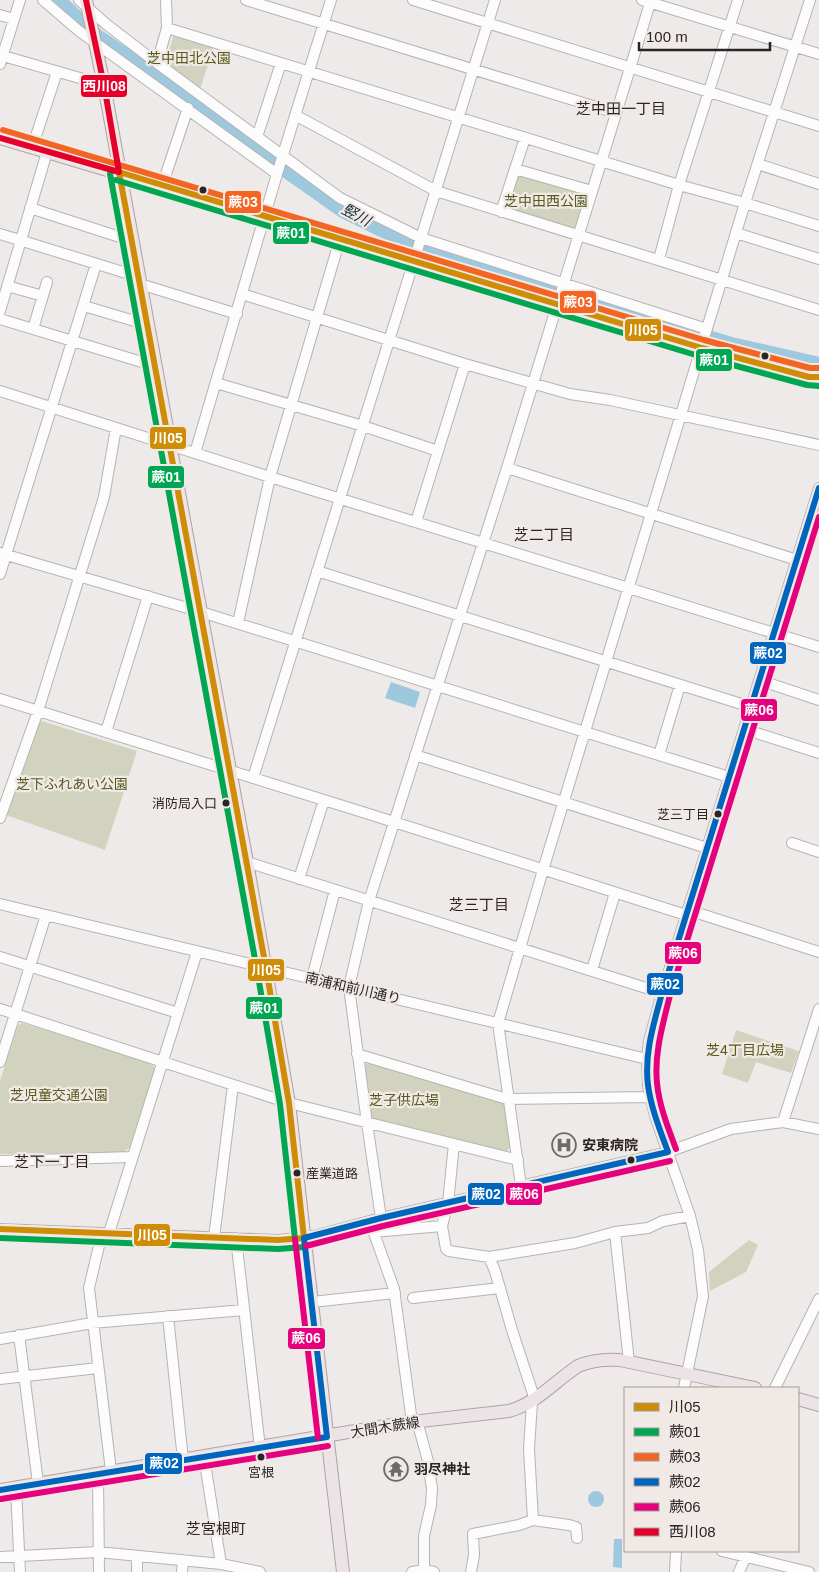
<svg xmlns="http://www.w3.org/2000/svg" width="819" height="1572" font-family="Helvetica,'Noto Sans JP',sans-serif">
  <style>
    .green { fill: #d2d3be }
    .water { fill: #9ec8de }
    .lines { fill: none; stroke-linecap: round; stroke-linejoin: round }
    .river { stroke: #9ec8de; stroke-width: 16 }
    .minor-casing { stroke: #b6b3b2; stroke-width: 12 }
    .major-casing { stroke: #b1a2a4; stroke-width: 14 }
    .minor { stroke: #fcfcfc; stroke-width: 10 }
    .major { stroke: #ece3e6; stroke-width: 12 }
    .bus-1-casing { stroke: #f1e9e6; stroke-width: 10 }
    .bus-2-casing { stroke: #f1e9e6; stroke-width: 10 }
    .bus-3-casing { stroke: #f1e9e6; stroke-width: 10 }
    .bus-4-casing { stroke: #f1e9e6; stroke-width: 10 }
    .bus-5-casing { stroke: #f1e9e6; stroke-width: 10 }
    .bus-6-casing { stroke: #f1e9e6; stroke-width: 10 }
    .bus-1 { stroke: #ce8c07; stroke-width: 6 }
    .bus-2 { stroke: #00a651; stroke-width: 6 }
    .bus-3 { stroke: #f26522; stroke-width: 6 }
    .bus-4 { stroke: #0065bd; stroke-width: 6 }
    .bus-5 { stroke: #e5007d; stroke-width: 6 }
    .bus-6 { stroke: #e4002b; stroke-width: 6 }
    .bus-dot { fill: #282625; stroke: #f1e9e6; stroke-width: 2 }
    .labels { text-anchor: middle; stroke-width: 4.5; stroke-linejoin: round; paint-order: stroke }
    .bus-label { font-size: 13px; fill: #282625; stroke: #f1e9e6; text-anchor: end }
    .park-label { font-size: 14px; fill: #545b1b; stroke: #f1e9e6 }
    .street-label { font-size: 14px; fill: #282625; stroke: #f1e9e6 }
    .poi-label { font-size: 14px; font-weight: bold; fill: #282625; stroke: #f1e9e6; text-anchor: start }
    .neighbourhood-label { font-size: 15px; fill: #282625; stroke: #f1e9e6 }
    .water-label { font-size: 15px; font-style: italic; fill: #102d3b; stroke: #f1e9e6 }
    .line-badge { stroke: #f1e9e6; stroke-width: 2 }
    .badge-label { font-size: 14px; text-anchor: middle; font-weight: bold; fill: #fff }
  </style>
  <rect width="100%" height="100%" fill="#eeeae9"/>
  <path class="green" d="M180,34L214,45L200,90L168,67L166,62L173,37Z
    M517,174L583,193L585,197L577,226L570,230L508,210L506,206Z
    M42,721L137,751L105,850L6,815L39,723Z
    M22,1023L151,1063L155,1069L130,1147L124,1152L0,1154V1081L18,1025Z
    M736,1030L799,1051L791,1073L756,1062L748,1083L722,1074Z
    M369,1062L501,1101L505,1105L511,1147L505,1153L374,1120L371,1116L363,1067Z
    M749,1240L758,1245L746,1272L710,1291L709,1272Z"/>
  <path class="water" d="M391,682L420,692L415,708L385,698Z
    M588 1499a8 8 0 1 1 16 0a8 8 0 1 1-16 0Z
    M614,1539H622V1568L613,1567Z"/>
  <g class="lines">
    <path class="river" d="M57,0L97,37L211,114L262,153L343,210L412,244L465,265L529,285L731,345L819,365"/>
    <g class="minor-casing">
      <path id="minor" d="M43,0L79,31L277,174
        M79,0L106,24L157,63L340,198L421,238L707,329
        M246,0L616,113
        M413,0L819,126
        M642,0L819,54
        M0,15L14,19
        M167,28L679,185L745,203L819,226
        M0,55L104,85
        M157,63L167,28L166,0
        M0,64L20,0
        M295,115L436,191L819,310
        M257,137L281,63
        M32,148L57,72
        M758,164L819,184
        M515,169L592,191
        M162,186L188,108
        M30,208L132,241
        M501,212L525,138
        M736,233L819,259
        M0,234L139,277
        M659,259L679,185L738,0
        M140,284L237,314
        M7,286L43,296
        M242,294L465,364L570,394L610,400L819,445
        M84,306L148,325
        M0,311L47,152
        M0,319L155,366
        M33,329L47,282
        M216,383L363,426L438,451
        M0,391L270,477L819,647
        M195,453L277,174L331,0
        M507,468L797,560
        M416,522L465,364
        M0,553L201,612L729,777
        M317,571L751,707
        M0,574L96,264
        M238,623L270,477L340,239
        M759,680L819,700
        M0,699L372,815L686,915
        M744,729L819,753
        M106,732L148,596
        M415,755L707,848
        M659,755L680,685
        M253,778L495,0
        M0,818L38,711L104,497L116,428
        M792,843L819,852
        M247,862L662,993
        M299,879L324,800
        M0,904L647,1059
        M688,910L819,952
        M0,957L178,1013
        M592,970L615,893
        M312,978L335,890
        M0,1009L289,1103L518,1160
        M357,1054L507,1099L650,1097
        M0,1062L46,915
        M783,1122L819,1009
        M454,1144L448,1203L442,1226L446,1249L449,1251L489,1257L575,1243L615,1232L648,1228L663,1221L690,1216
        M0,1161L132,1157
        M521,1186L498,1023L543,870L745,203L810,0
        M381,1218L367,1123L349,987L369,901L507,468L651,0
        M370,1222L394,1289L412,1422
        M0,1229L278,1240L314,1236L381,1218L668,1152L731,1129L783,1122L819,1129
        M373,1232L442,1226
        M615,1232L629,1362
        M102,1233L89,1288L111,1471
        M109,1233L197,952
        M214,1238L233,1085
        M236,1238L260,1448
        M489,1257L495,1271L512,1330L535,1400
        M413,1298L500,1288
        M312,1302L395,1293
        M168,1316L183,1460
        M19,1335L38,1483
        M0,1339L92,1323L244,1310
        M0,1379L98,1368
        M684,1388L703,1296L698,1250L690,1216L655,1116L648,1086L647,1059L649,1041L662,993L819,488
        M775,1388L819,1299
        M532,1402L529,1449L533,1520
        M417,1421L428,1461L432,1489L431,1505L424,1536V1570
        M204,1457L221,1564
        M98,1474L99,1572
        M16,1488L20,1572
        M722,1551L809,1572
        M137,1556V1572
        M0,1557L98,1552L221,1564L260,1572
        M182,1572L183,1560
        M412,1572L424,1570L434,1572
        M471,1572L474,1555L473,1534L519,1525L533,1520L569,1525L576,1527L577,1538
        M675,1572L676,1551
        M739,1572L745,1558"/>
    </g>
    <g class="major-casing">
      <path id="major" d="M86,0L104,85L247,862L289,1103L343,1572
        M0,138L702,348L809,377H819
        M798,1399L819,1405
        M0,1490L403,1423L509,1411C537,1403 554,1382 578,1366C592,1360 605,1359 620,1360L755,1388"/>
    </g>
    <use href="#minor" class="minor"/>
    <use href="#major" class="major"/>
    <g class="bus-1-casing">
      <path id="bus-1" d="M119,172L266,968L289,1103L304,1238
        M119,172L702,348L809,377H819
        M0,1229L278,1240L304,1238"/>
    </g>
    <g class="bus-2-casing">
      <path id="bus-2" d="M110,174L257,970L280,1104L295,1239
        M116,180L699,356L807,385L819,386
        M0,1238L278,1249L305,1247"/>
    </g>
    <g class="bus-3-casing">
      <path id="bus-3" d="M3,130L704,340L810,368H819"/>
    </g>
    <g class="bus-4-casing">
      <path id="bus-4" d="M668,1152C660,1130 651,1108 648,1085C644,1053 654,1023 662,993L819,488
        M304,1238L381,1218L668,1152
        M304,1238L327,1437
        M0,1490L327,1437"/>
    </g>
    <g class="bus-5-casing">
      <path id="bus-5" d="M676,1149C668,1128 659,1105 657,1083C654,1053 663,1024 670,995L819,517
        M295,1239L318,1438
        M306,1246L383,1226L670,1161
        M1,1499L328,1446"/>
    </g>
    <g class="bus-6-casing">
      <path id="bus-6" d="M86,0L104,85L119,172
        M0,138L119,172"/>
    </g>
    <use href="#bus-1" class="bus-1"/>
    <use href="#bus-2" class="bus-2"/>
    <use href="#bus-3" class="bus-3"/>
    <use href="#bus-4" class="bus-4"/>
    <use href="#bus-5" class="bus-5"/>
    <use href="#bus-6" class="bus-6"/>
  </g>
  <defs>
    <g id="hospital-ring" transform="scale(1.25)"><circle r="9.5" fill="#f1e9e6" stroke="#6d6b6a" stroke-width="1.5"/><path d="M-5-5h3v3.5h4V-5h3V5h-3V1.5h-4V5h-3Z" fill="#6d6b6a"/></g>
    <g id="temple-ring" transform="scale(1.25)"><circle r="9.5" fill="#f1e9e6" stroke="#6d6b6a" stroke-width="1.5"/><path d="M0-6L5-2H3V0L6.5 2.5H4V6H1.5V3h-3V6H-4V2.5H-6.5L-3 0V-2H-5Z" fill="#6d6b6a"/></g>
  </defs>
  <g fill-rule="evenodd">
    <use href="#hospital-ring" x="564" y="1145"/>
    <use href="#temple-ring" x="396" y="1469"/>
  </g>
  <g class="bus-dot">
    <circle cx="203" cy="190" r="4.5"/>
    <circle cx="765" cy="356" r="4.5"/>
    <circle cx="226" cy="803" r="4.5"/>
    <circle cx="718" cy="814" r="4.5"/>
    <circle cx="631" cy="1160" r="4.5"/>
    <circle cx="297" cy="1173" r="4.5"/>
    <circle cx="261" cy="1457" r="4.5"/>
  </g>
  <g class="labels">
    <g class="bus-label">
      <text x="217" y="808">消防局入口</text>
      <text x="709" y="819">芝三丁目</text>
      <text x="306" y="1178" text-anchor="start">産業道路</text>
      <text x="261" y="1477" text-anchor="middle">宮根</text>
    </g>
    <g class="park-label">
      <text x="189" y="63">芝中田北公園</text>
      <text x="546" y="206">芝中田西公園</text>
      <text x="72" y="789">芝下ふれあい公園</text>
      <text x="745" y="1055">芝4丁目広場</text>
      <text x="59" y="1100">芝児童交通公園</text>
      <text x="404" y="1105">芝子供広場</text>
    </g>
    <g class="street-label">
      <text transform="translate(353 988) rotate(13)" y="5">南浦和前川通り</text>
      <text transform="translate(385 1427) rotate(-9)" y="5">大間木蕨線</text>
    </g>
    <g class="poi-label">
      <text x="582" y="1150">安東病院</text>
      <text x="414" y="1474">羽尽神社</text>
    </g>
    <g class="neighbourhood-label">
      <text x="621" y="114">芝中田一丁目</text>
      <text x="544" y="540">芝二丁目</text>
      <text x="479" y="910">芝三丁目</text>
      <text x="52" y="1167">芝下一丁目</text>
      <text x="216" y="1534">芝宮根町</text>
    </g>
    <g class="water-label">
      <text transform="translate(356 215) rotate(28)" y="5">竪川</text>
    </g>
  </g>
  <g class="line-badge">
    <rect x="80" y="74" width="48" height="24" rx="5" fill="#e4002b"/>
    <rect x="224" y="190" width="38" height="24" rx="5" fill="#f26522"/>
    <rect x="272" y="221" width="38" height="24" rx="5" fill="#00a651"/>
    <rect x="559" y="290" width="38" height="24" rx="5" fill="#f26522"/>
    <rect x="624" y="318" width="38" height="24" rx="5" fill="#ce8c07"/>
    <rect x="695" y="348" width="38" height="24" rx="5" fill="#00a651"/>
    <rect x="149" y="426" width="38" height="24" rx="5" fill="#ce8c07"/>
    <rect x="147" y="465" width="38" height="24" rx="5" fill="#00a651"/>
    <rect x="749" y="641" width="38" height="24" rx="5" fill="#0065bd"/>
    <rect x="740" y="698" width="38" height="24" rx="5" fill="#e5007d"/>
    <rect x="664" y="941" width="38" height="24" rx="5" fill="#e5007d"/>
    <rect x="247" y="958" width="38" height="24" rx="5" fill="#ce8c07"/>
    <rect x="646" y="972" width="38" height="24" rx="5" fill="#0065bd"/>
    <rect x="245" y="996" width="38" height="24" rx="5" fill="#00a651"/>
    <rect x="467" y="1182" width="38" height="24" rx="5" fill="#0065bd"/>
    <rect x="505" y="1182" width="38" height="24" rx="5" fill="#e5007d"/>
    <rect x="133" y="1223" width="38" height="24" rx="5" fill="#ce8c07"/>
    <rect x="287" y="1327" width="39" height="23" rx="5" fill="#e5007d"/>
    <rect x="144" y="1452" width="39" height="23" rx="5" fill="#0065bd"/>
  </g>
  <g class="badge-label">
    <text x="104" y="91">西川08</text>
    <text x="243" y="207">蕨03</text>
    <text x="291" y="238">蕨01</text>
    <text x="578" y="307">蕨03</text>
    <text x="643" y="335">川05</text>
    <text x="714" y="365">蕨01</text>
    <text x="168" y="443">川05</text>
    <text x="166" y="482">蕨01</text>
    <text x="768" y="658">蕨02</text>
    <text x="759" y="715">蕨06</text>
    <text x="683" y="958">蕨06</text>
    <text x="266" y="975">川05</text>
    <text x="665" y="989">蕨02</text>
    <text x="264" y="1013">蕨01</text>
    <text x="486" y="1199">蕨02</text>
    <text x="524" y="1199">蕨06</text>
    <text x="152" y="1240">川05</text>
    <text x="306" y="1343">蕨06</text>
    <text x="164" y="1468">蕨02</text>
  </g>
  <rect x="624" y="1387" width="175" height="165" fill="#f1e9e6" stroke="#a19b99"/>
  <rect x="634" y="1403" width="25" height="8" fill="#ce8c07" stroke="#a19b99"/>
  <text x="669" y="1412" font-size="15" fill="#282625">川05</text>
  <rect x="634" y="1428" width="25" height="8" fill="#00a651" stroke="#a19b99"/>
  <text x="669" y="1437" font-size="15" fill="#282625">蕨01</text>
  <rect x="634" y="1453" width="25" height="8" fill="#f26522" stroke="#a19b99"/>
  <text x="669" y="1462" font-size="15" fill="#282625">蕨03</text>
  <rect x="634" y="1478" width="25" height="8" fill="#0065bd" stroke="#a19b99"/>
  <text x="669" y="1487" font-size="15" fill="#282625">蕨02</text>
  <rect x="634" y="1503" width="25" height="8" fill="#e5007d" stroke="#a19b99"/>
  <text x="669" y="1512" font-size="15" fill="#282625">蕨06</text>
  <rect x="634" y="1528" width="25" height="8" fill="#e4002b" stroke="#a19b99"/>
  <text x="669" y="1537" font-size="15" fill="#282625">西川08</text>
  <path d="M639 42v8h131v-8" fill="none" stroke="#282625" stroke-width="2.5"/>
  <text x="646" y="42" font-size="15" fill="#282625" stroke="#f1e9e6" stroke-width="4" paint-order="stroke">100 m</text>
</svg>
